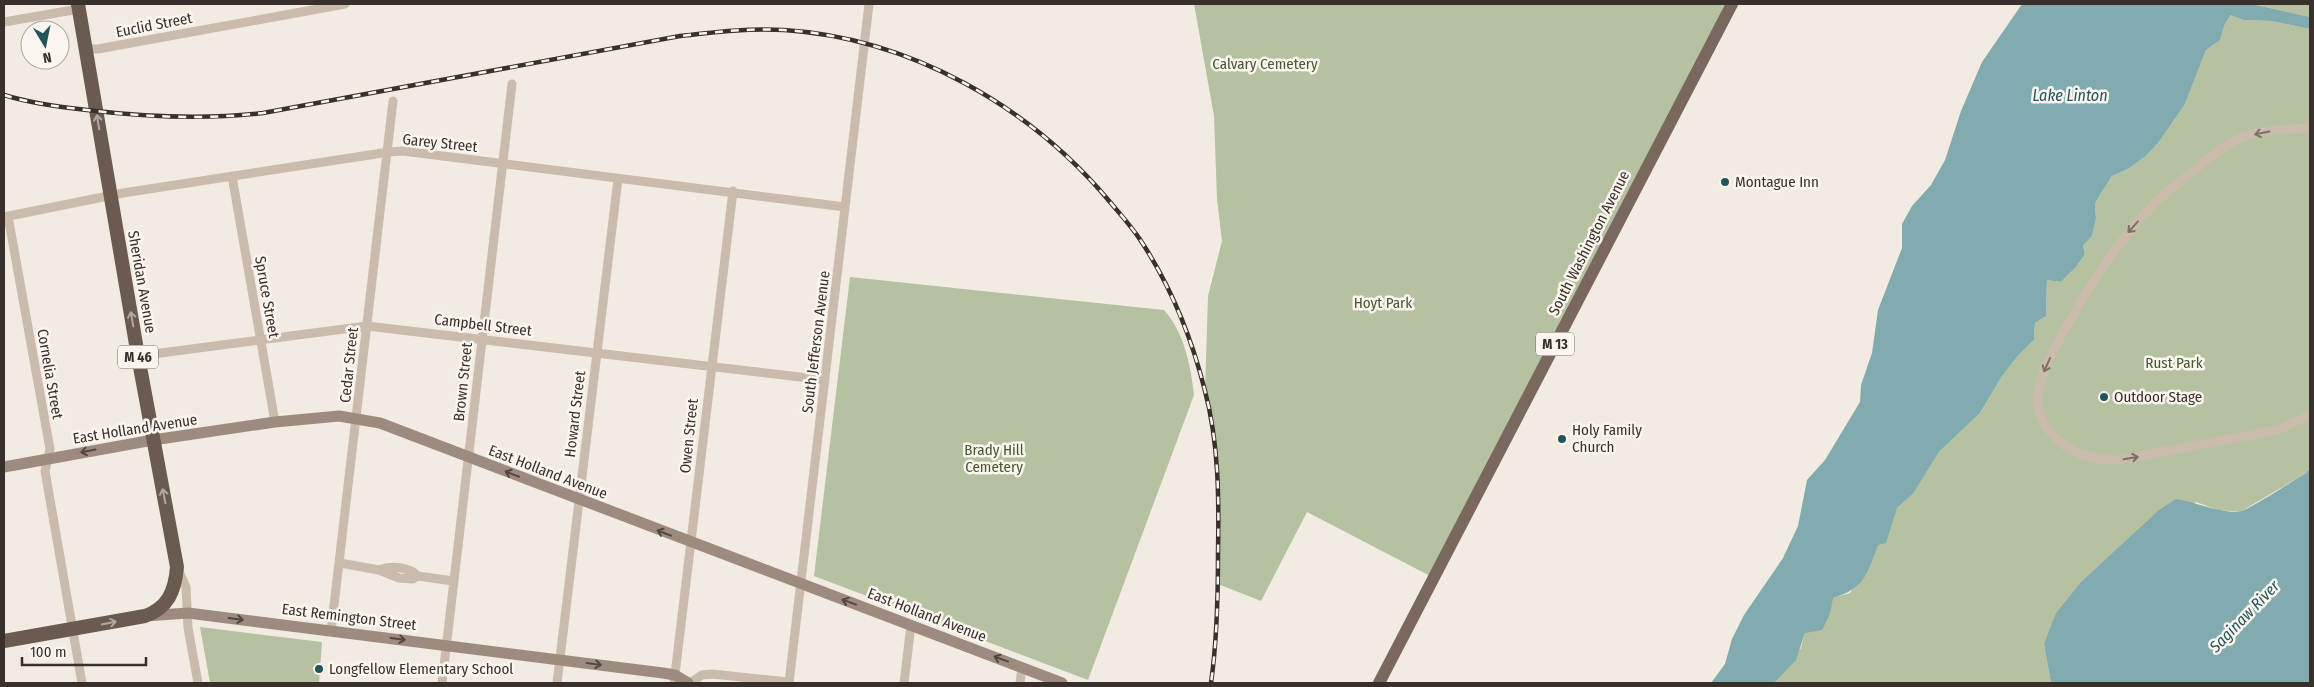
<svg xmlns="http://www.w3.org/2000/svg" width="2314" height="687" font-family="'Fira Sans Condensed',sans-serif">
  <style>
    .green { fill: #b6c1a2 }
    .water { fill: #81abae }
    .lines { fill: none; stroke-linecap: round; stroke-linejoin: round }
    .minor { stroke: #cbbbad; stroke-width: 9 }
    .secondary { stroke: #9e8b7f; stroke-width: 11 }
    .primary { stroke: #7a685e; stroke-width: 12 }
    .trunk { stroke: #6a5a50; stroke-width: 14 }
    .rail-casing { stroke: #39302b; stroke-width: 4.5 }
    .rail { stroke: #faf5ee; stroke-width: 2.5; stroke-dasharray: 8; stroke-linecap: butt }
    .oneway { stroke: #b2a89f }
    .oneway2 { stroke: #7b6f66 }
    .oneway3 { stroke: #524740 }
    .poi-dot { fill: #235459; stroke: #faf5ee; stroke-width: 2 }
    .labels { text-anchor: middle; stroke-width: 5; stroke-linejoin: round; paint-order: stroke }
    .shield { fill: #faf5ee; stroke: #736b66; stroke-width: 1 }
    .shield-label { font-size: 14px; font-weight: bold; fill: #39302b }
    .street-label { font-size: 15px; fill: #39302b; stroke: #faf5ee }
    .park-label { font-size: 15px; fill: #475730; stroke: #faf5ee }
    .poi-label { font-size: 15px; fill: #39302b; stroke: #faf5ee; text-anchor: start }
    .water-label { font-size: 16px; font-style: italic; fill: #235459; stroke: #faf5ee }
  </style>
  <rect width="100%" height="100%" fill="#f2ebe1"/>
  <path class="green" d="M1194,4H1732L1434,578L1307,512L1261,601L1218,584L1219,490L1214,438L1205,391L1208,296L1222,241L1217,199L1214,116Z
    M2252,4H2310V17Z
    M2232,14L2245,20L2271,21L2310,29V468L2306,473L2240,512L2218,510L2196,502L2143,526L2082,581L2044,644L2051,683H1774L1801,648L1805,633L1830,614L1832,598L1850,593L1897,508L1913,494L1939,452L1980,413L2002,376L2017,357L2034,340L2035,323L2046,316L2047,280L2061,282L2076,267L2085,254L2083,246L2092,236L2096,219L2095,203L2112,176L2128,169L2146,156L2159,142L2185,104L2206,50L2220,40L2225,24Z
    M850,277L1164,310C1184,332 1191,366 1194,395L1088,680L814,576Z
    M200,627L322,642L319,683H210Z"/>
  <path class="water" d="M2022,4H2252L2310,17V29L2271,21L2244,20L2231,15L2225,24L2220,40L2206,50L2185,104L2159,142L2146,156L2128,169L2112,176L2095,203L2096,219L2092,236L2083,246L2085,254L2076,267L2061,282L2047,280L2046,316L2035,323L2034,340L2017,357L2002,376L1980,413L1939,452L1913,494L1897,508L1886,543L1878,545C1867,574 1865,588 1833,598L1830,614L1822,630L1805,633L1796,660L1774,683H1711L1725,664L1732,639L1744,615L1783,558L1798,526L1807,480L1825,460L1860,402L1861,385L1872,353L1878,310L1902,248V224L1912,206L1931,185L1945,160L1961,111L1982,62Z
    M2310,468V683H2051L2044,644L2056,613L2082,581L2159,510L2176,499C2196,502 2216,512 2237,512C2247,512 2294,480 2306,473Z"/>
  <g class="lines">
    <path class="minor" d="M4,22L79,9
      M87,49H98L345,4
      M2310,128C2285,129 2259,129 2236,140C2219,148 2204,162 2190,174C2178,183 2165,192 2155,203C2118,240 2091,284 2065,329C2054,350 2034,383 2038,407C2039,416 2046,427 2052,434C2069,455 2094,460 2120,460L2277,430L2310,415
      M232,176L275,422
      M8,216L50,449L45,471L82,683
      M4,217L123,193L389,152L403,151L845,207
      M138,356L367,326L825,380
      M340,563L379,570L399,578L413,579L418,576L453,581
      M178,569L186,587L188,628L198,683
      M379,570C391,565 409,567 418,576
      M331,631L393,101
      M442,683L512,84
      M557,683L618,179
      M674,683L733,191
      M690,683L702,675L712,674L789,682
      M789,683L869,4
      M904,683L911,625
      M1020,683L1022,667"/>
    <path class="secondary" d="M4,467L153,440L275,422L339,416L380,423L1062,683
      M146,616L188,613L663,673L675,675L688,683"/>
    <path class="primary" d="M1379,683L1732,4"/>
    <path class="trunk" d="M4,641L145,616C168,608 175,591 177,567L138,356L78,4"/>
    <g class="rail-casing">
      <path id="rail" d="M4,95C30,103 59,107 87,110C146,117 203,120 263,113L680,36C715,32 749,28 784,30C910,38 1030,106 1110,202C1120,214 1132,227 1141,241C1170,285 1192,339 1205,391C1219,444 1219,499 1218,554C1218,597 1217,641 1211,683"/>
    </g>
    <use href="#rail" class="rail"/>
  </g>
  <defs><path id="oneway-shaft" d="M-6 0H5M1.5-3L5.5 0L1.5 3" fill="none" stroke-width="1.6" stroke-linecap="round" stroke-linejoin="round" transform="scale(1.25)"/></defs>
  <g class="oneway">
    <use href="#oneway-shaft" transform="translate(98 122) rotate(-99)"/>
    <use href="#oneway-shaft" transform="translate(132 319) rotate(-100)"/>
    <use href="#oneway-shaft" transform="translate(164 496) rotate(-101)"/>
    <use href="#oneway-shaft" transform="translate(109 623) rotate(-11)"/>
  </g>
  <g class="oneway2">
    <use href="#oneway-shaft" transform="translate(2262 133) rotate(168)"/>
    <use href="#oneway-shaft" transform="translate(2133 227) rotate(132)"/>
    <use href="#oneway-shaft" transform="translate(2047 365) rotate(114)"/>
    <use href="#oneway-shaft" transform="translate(2131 458) rotate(-10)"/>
  </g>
  <g class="oneway3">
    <use href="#oneway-shaft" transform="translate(88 451) rotate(169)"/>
    <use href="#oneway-shaft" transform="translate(512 474) rotate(-159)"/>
    <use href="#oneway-shaft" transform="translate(664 533) rotate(-159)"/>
    <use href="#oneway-shaft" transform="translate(849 602) rotate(-160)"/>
    <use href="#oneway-shaft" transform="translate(236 619) rotate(7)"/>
    <use href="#oneway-shaft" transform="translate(398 639) rotate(7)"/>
    <use href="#oneway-shaft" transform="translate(1001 659) rotate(-159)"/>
    <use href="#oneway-shaft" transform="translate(594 664) rotate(8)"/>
  </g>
  <g class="poi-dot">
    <circle cx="1725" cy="182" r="5"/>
    <circle cx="2104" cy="397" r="5"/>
    <circle cx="1562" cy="439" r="5"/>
    <circle cx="319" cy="669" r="5"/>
  </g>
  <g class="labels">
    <g class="shield">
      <rect x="1536" y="332.5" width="38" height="23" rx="4"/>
      <rect x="118" y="345.5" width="40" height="23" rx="4"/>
    </g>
    <g class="shield-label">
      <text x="1555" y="349">M 13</text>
      <text x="138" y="362">M 46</text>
    </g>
    <g class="street-label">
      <text transform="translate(154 25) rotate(-11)" y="5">Euclid Street</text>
      <text transform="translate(440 143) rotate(6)" y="5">Garey Street</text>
      <text transform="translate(1589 243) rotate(-63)" y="5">South Washington Avenue</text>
      <text transform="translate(142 282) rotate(80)" y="5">Sheridan Avenue</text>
      <text transform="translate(267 297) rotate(80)" y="5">Spruce Street</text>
      <text transform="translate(483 325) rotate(7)" y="5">Campbell Street</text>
      <text transform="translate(816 342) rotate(-83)" y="5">South Jefferson Avenue</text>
      <text transform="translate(349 365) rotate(-84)" y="5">Cedar Street</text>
      <text transform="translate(50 374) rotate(80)" y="5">Cornelia Street</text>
      <text transform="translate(463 382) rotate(-84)" y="5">Brown Street</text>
      <text transform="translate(575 414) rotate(-83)" y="5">Howard Street</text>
      <text transform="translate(135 429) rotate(-9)" y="5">East Holland Avenue</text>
      <text transform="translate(689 436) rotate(-84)" y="5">Owen Street</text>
      <text transform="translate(548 472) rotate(21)" y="5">East Holland Avenue</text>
      <text transform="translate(927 615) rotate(21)" y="5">East Holland Avenue</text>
      <text transform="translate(349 617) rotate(7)" y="5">East Remington Street</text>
    </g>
    <g class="park-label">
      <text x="1265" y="69">Calvary Cemetery</text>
      <text x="1383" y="308">Hoyt Park</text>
      <text x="2174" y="368">Rust Park</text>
      <text x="994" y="455">Brady Hill<tspan x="994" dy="17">Cemetery</tspan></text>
    </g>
    <g class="poi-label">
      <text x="1735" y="187">Montague Inn</text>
      <text x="2114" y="402">Outdoor Stage</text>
      <text x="1572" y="435">Holy Family<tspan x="1572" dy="17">Church</tspan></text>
      <text x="329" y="674">Longfellow Elementary School</text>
    </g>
    <g class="water-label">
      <text x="2070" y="101">Lake Linton</text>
      <text transform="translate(2244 616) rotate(-46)" y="6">Saginaw River</text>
    </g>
  </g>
  <rect width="2314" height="687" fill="none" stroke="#39302b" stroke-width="10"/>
  <g transform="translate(45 45) rotate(170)"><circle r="24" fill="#faf5ee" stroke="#ada6a0"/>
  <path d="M0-4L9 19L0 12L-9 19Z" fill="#235459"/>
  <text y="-8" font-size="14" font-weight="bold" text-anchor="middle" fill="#39302b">N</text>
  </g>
  <path d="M22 657v8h124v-8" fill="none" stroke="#39302b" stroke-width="2.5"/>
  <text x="30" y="657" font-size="15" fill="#39302b" stroke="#faf5ee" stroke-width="4" paint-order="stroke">100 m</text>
</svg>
